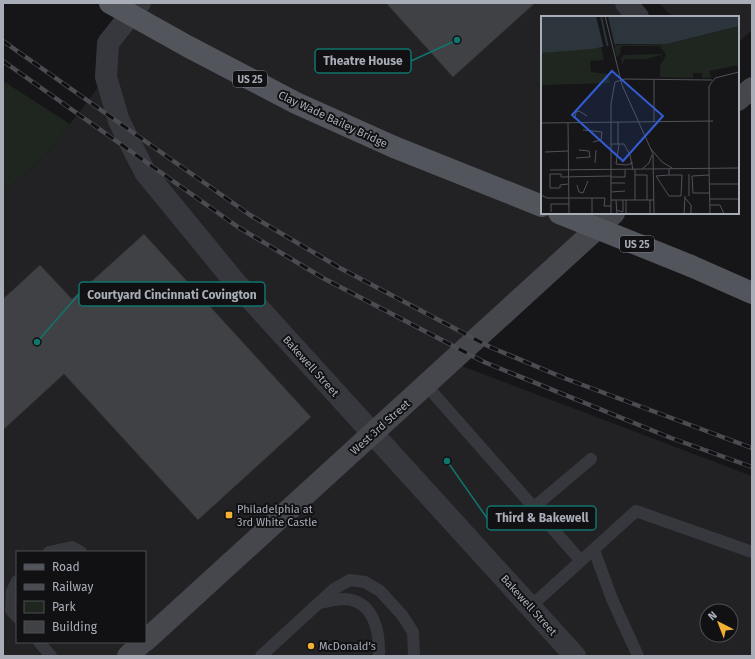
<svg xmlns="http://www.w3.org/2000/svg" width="755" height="659" font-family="'Fira Sans',sans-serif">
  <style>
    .built { fill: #222225; fill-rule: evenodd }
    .green { fill: #1e261f }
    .building { fill: #404145; stroke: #303034 }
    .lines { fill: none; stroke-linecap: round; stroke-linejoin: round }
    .lane { stroke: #37383d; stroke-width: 12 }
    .street { stroke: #37383d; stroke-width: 22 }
    .secondary { stroke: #45474d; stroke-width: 22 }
    .primary { stroke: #53555c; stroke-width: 22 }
    .rail-casing { stroke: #4a4c52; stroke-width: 4.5 }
    .rail { stroke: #111113; stroke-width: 3; stroke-dasharray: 9; stroke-linecap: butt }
    .primary-bridge { stroke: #53555c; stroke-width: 22 }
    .poi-dot { fill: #f2b134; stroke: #111113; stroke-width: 1.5 }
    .labels { text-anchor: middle; stroke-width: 4; stroke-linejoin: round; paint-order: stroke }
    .shield { fill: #111113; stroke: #7b7e86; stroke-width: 1 }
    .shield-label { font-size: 10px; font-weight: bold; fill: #a8adb8 }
    .street-label { font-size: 11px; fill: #a8adb8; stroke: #111113 }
    .poi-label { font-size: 11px; fill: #a8adb8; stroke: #111113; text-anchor: start }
    .inset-road { fill: none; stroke: #505258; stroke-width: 1 }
    .view { fill: #325cd3; fill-opacity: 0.15; stroke: #325cd3; stroke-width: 2 }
    .inset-edge { fill: none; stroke: #a8adb8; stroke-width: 2 }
    .leader { fill: none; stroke: #0f766e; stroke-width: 1.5 }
    .callout-dot { fill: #0f766e; stroke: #111113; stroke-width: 1.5 }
    .callout { fill: #111113; stroke: #0f766e; stroke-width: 1.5 }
    .callout-label { font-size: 12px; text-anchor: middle; font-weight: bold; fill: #a8adb8 }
  </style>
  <rect width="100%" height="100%" fill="#161618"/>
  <path class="built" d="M140,3H626L638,17H542V213H614L451,362L752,476V656H3V193L47,154L106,77L108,43ZM17,552H145V642H17ZM707,611H731V635H707Z
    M659,3H752V30L738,43V17H672Z"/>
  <path class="green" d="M3,81L70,124L47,154L3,193Z"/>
  <path class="building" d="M386,3H535L453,77Z
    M144,234L311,417L198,520L64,374L3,430V299L40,265L72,299Z"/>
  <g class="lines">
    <path class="lane" d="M426,385L581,561
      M534,507L591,459
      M594,550L612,599L638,656
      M49,552L72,547L81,552
      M17,581L12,591L11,610L17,617
      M320,603C328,601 337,599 345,599C374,601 380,632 379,656
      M530,607L636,511L752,552
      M39,642L51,656
      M261,656L334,589L350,580L365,582L380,591L402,615L413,632L414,656"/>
    <path class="street" d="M140,3L108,43L106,77L119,121L145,172L235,282L575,656
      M626,3L638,17"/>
    <path class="secondary" d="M738,100L752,88
      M145,641L614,213
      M128,656L143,642"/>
    <path class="primary" d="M394,147L542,206
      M559,213L584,223
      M691,266L752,293"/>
    <g class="rail-casing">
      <path id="rail" d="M3,41L250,215L340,268L490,347L564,378L752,448
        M3,61L238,227L323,278L484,362L671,438L752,467"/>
    </g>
    <use href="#rail" class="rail"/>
    <path class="primary-bridge" d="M110,3L187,46L296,103L394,147
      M584,223L691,266"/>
  </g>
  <g class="poi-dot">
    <rect x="225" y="511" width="8" height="8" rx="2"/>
    <circle cx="311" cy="646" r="4"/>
  </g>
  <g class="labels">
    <g class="shield">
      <rect x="233" y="71" width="34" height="16" rx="3"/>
      <rect x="620" y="236" width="34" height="16" rx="3"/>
    </g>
    <g class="shield-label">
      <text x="250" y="83">US 25</text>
      <text x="637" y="248">US 25</text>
    </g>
    <g class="street-label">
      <text transform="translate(333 119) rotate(25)" y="4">Clay Wade Bailey Bridge</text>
      <text transform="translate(311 366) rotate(48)" y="4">Bakewell Street</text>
      <text transform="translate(380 427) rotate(-42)" y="4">West 3rd Street</text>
      <text transform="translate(529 605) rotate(48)" y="4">Bakewell Street</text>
    </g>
    <g class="poi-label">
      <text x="237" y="513">Philadelphia at<tspan x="237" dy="13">3rd White Castle</tspan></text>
      <text x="319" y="650">McDonald's</text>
    </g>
  </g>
  <g transform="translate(541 16)">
    <rect width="198" height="198" fill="#161618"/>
    <path d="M198,10V49L168,55L170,61L165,62H161V57H152V62L119,61V50L125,39L119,30H80L79,38L75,41L73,29L126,28ZM60,31L63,44L49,45L50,56L67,58L69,67L0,69V37ZM121,38V42L120,39L105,43H84L81,48L80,42L83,39Z" fill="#1e261f"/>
    <path d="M0,0H198V10L126,28H76L51,33L0,37Z" fill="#2c353c"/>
    <path d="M55,0H59L66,32L63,33ZM61,0H67L74,31L68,32Z" fill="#161618"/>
    <path class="inset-road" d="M64,0L81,69L112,138L113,198M113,64V106M34,103L35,96L38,95L46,100M0,107L172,105M27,107L28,198M42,114L61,116L60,124L52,126M70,128H83L89,139L92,154M77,128V106M78,128L75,148L85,149L92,147M110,133L121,146L131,152M4,136L27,135M35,142L49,141L48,135L38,134M54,147L55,134M168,152V70L174,62L198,56M168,152L169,198M101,153L108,147L111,139M9,154L198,152M94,159H106V184M128,159L115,160L128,180H140L141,159H128V153M168,159L151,160L152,177H169M70,161H84V154M70,167H84M27,168L19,169V172H9V158H20V161L70,160M168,168H198M36,169L38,176L42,177L47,165M70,176L84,175M0,179L6,182H64L63,190H70M148,180V158M51,182V197M144,182L150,189V198M169,183H198M70,184H113M75,184L76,198M94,184V154M169,189H179L183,198M75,194L82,196V184M10,196V188H28M70,198V88L74,66L84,63L171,64M85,198V184M109,198V184M143,198L144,180"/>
    <path class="view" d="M71,55L122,100L82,145L31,99Z"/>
    <rect width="198" height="198" class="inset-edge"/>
  </g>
  <path class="leader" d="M457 40L411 61M37 342L79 294M447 461L487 518"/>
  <g class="callout-dot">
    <circle cx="457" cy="40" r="4"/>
    <circle cx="37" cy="342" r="4"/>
    <circle cx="447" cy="461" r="4"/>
  </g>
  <g class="callout">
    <rect x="315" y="49" width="96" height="24" rx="4"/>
    <rect x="79" y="282" width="186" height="24" rx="4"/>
    <rect x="487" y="506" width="109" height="24" rx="4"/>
  </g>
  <g class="callout-label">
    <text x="363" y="65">Theatre House</text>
    <text x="172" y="299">Courtyard Cincinnati Covington</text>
    <text x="542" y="522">Third &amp; Bakewell</text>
  </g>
  <rect width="755" height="659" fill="none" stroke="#a8adb8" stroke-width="8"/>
  <rect x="16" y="551" width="130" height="92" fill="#111113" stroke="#4d4f55"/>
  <rect x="24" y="564" width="20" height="6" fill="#53555c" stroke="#4d4f55"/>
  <text x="52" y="571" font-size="12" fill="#a8adb8">Road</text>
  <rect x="24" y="584" width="20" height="6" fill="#4a4c52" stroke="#4d4f55"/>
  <text x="52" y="591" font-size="12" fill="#a8adb8">Railway</text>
  <rect x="24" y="601" width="20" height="12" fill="#1e261f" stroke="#4d4f55"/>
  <text x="52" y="611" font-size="12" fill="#a8adb8">Park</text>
  <rect x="24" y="621" width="20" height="12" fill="#404145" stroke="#4d4f55"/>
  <text x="52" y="631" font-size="12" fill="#a8adb8">Building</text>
  <g transform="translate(719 623) rotate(318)"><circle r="19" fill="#111113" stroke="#4d4f55"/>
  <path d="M0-3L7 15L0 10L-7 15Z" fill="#f2b134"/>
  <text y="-6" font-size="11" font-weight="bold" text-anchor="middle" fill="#a8adb8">N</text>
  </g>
</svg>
